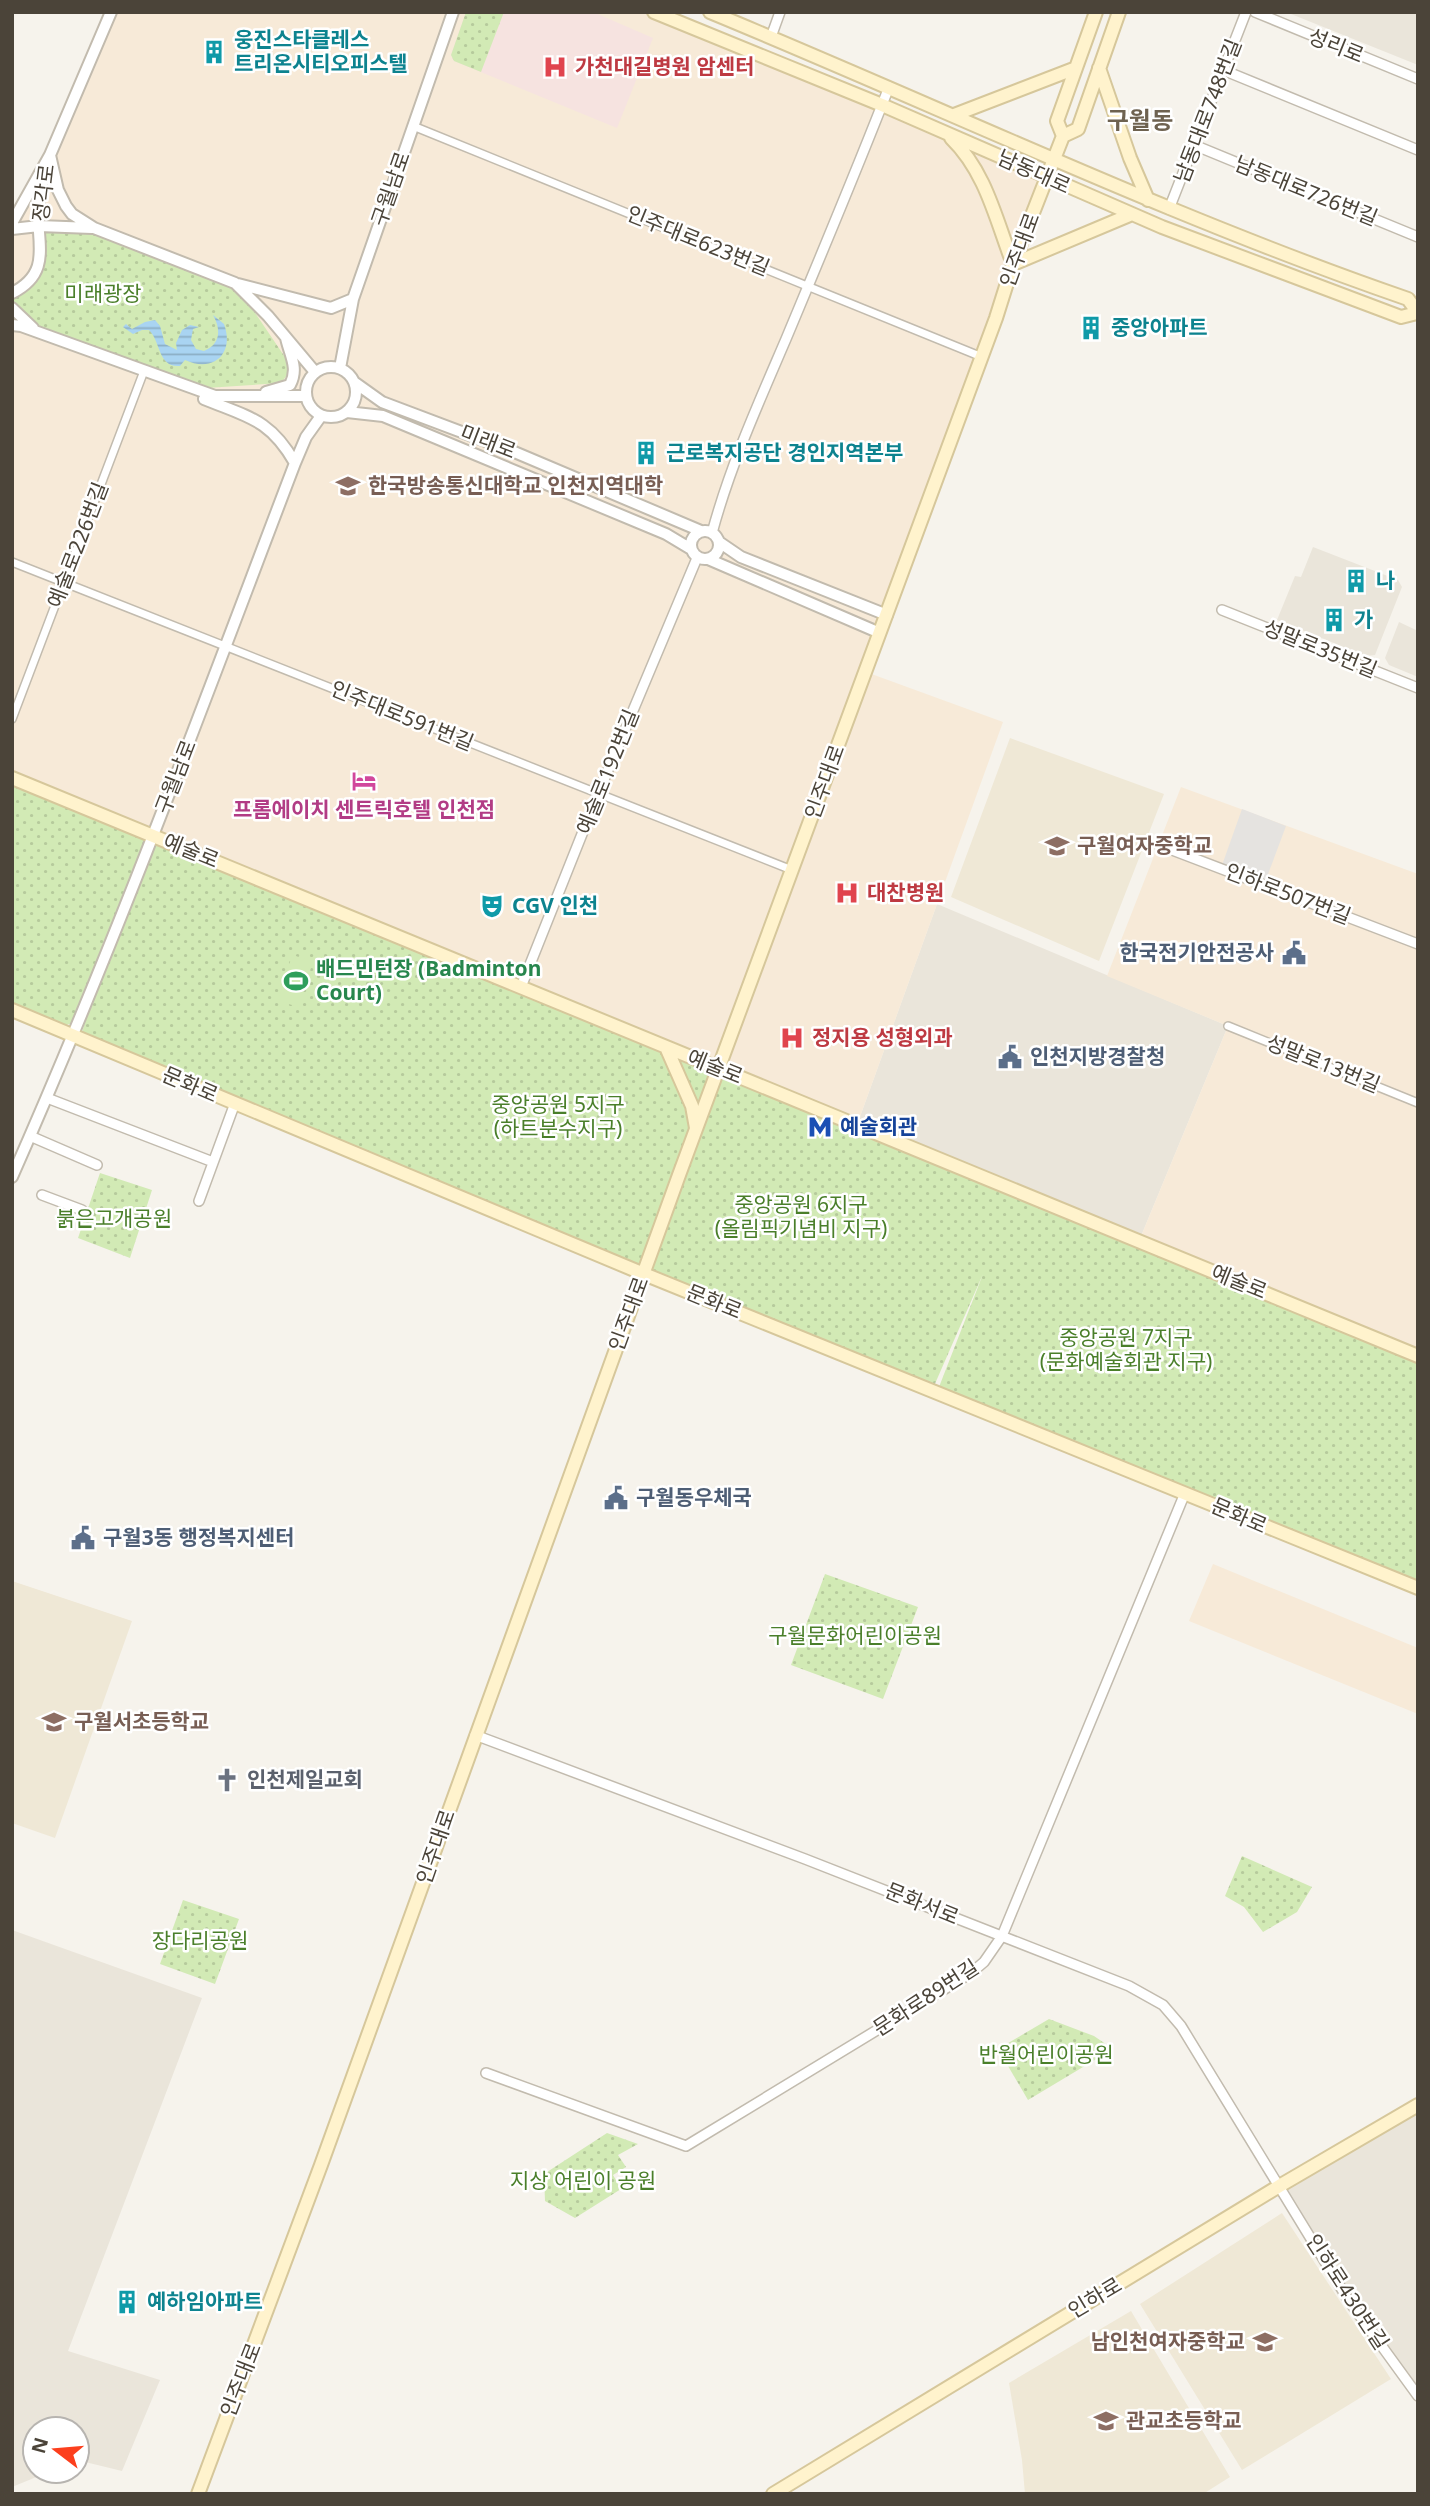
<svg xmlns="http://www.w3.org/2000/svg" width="1430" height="2506" font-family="'Noto Sans','Noto Sans KR',sans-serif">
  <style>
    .residential { fill: #eae5da }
    .commercial { fill: #f7ead8 }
    .education { fill: #efe8d6 }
    .medical { fill: #f6e3e0 }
    .park { fill: url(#park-dots) }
    .pitch { fill: #d2eab5 }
    .parking { fill: #e5e3e0 }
    .water { fill: url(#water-rules) }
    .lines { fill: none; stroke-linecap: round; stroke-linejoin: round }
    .pedestrian-casing { stroke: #c2bbae; stroke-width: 10 }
    .minor-casing { stroke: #c2bbae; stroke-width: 12 }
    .tertiary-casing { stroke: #c2bbae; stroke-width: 14 }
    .secondary-casing { stroke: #d6c79b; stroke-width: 16 }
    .pedestrian { stroke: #fff; stroke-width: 7 }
    .minor { stroke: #fff; stroke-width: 9 }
    .tertiary { stroke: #fff; stroke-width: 10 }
    .secondary { stroke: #fff3cd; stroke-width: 12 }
    .labels { text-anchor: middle; stroke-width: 5; stroke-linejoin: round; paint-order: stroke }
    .culture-label { font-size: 21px; font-weight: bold; fill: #0d838f; stroke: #fff; text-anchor: start }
    .street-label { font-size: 21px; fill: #4b4439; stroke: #fff }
    .health-label { font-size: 21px; font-weight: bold; fill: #be3a42; stroke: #fff; text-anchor: start }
    .park-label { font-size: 21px; fill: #4a7f2a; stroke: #fff }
    .education-label { font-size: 21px; font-weight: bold; fill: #785e54; stroke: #fff; text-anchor: start }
    .hotel-label { font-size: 21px; font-weight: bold; fill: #b23c85; stroke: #fff }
    .service-label { font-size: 21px; font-weight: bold; fill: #4e5e75; stroke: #fff; text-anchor: start }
    .leisure-label { font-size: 21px; font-weight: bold; fill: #27864d; stroke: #fff; text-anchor: start }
    .transit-label { font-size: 21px; font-weight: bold; fill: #164399; stroke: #fff; text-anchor: start }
    .worship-label { font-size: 21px; font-weight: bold; fill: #5b616d; stroke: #fff; text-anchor: start }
    .quarter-label { font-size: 24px; font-weight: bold; fill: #6e6250; stroke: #fff }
  </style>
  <defs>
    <pattern id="park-dots" width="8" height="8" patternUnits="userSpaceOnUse" patternTransform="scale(1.75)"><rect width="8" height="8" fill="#d2eab5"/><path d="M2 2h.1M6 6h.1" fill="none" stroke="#b6ca9c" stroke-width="1.8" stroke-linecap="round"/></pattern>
    <pattern id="water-rules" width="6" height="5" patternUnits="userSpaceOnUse" patternTransform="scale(1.75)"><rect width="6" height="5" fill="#a9d4f2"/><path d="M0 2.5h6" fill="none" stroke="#8caec5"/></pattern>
  </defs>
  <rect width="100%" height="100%" fill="#f6f3ec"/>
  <path class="residential" d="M1286,12H1418V65Z
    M1313,547L1398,580L1402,587L1375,655L1366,656L1277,620L1295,576L1301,577Z
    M1399,622L1416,630L1418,627V677L1389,665L1385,658Z
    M937,904L1228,1026L1139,1241L857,1125Z
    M12,1930L202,1998L68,2351L160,2380L122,2471L77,2460V2429H35V2471H51L12,2487Z
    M1418,2105V2395L1349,2301L1281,2185Z"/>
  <path class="commercial" d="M111,12H659L1047,178L866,672L1003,722L857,1125L12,778V223L50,155Z
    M1181,787L1418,874V1356L1139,1241L1228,1026L1107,976Z
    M1213,1564L1418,1648V1714L1189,1621Z"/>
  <path class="education" d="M1010,738L1164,794L1099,961L951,897Z
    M12,1581L132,1621L55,1838L12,1823Z
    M1282,2213L1391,2379L1242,2470L1140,2304Z
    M1131,2311L1230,2477L1203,2494H1025L1022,2460L1009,2383Z"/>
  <path class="medical" d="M466,12H593L653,38L617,128L454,61L451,55Z"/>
  <path class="park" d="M466,12H504L481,72L454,61L451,55Z
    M39,226L94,228L235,283L289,363L288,374L281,383L191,389L35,331L12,308V293L37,269Z
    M12,778L140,830L147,850L154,836L1418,1356V1584L939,1387L983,1274L934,1386L640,1266L82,1032L101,972L80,1021L56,1028L12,1010Z
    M100,1173L152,1190L130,1258L78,1238Z
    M825,1574L918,1607L883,1699L791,1665Z
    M1242,1856L1312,1887L1297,1912L1263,1932L1244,1907L1225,1896Z
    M183,1900L239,1919L215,1984L160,1964Z
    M1049,2019L1094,2036L1113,2049L1028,2100L998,2049Z
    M607,2133L638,2144L618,2155L626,2167L613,2175L621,2189L575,2218L545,2201L544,2174Z"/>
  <path class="pitch" d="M292,955L313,961L299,1007L278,1001Z"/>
  <path class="parking" d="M1242,809L1286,826L1264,885L1221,868Z"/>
  <path class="water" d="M213,315L224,324C235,354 213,373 185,360L180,366C158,368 161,342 149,330H142L133,334L123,327L126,324L132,329L145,322L155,320L160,326L165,344L177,350L176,343L182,330L190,325L199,327L193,329L191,340L196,349L204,351C221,344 221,329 213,315Z"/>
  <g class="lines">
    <g class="pedestrian-casing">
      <path id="pedestrian" d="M413,126L982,357
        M12,562L792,870
        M12,719L144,371
        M1228,1026L1418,1103"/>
    </g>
    <g class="minor-casing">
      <path id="minor" d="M1255,12L1418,79
        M771,37L780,12
        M1223,70L1418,150
        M1194,145L1418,237
        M1169,209L1246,12
        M712,533C730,466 759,402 786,339C821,255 856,172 889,87
        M1222,610L1418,688
        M1159,845L1418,944
        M521,987L598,794L697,558
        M47,1098L213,1162
        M30,1136L97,1165
        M42,1195L82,1210
        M199,1201L235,1103
        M475,1735L805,1859L1129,1986L1163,2005L1181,2026L1349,2301L1418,2396
        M486,2073L686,2146L971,1973L984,1962L1002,1936L1185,1493"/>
    </g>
    <g class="tertiary-casing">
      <path id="tertiary" d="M50,155L58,190L66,206L72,214L94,228L235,283L268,316L315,372
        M12,223L50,155L111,12
        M12,229L39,226L92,228
        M238,284L331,308L353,299
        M12,293C52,273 37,244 38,209C39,197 43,183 46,171
        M12,308L33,328
        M12,325L21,326L215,396H306
        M306 392a25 25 0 1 1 50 0a25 25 0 1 1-50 0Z
        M340,368L353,299L453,12
        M354,382L382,402L512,451L701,531
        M266,392L290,385C299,368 290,356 286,338
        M204,399C248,417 270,419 295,463
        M347,412L383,416L666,534L691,549
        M691 545a14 14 0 1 1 28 0a14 14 0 1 1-28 0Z
        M719,542L741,557L887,615
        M708,559L880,633
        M12,1177C116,942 204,702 295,463L306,437L321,416"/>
    </g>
    <g class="secondary-casing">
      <path id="secondary" d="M654,12L882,105L1162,227L1401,317L1417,313
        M710,12C943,108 1170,217 1408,299L1418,313
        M1099,68L1130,158L1148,200
        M954,115L1076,68
        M1063,136L1078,129L1119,12
        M951,138C986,172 996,220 1013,264L1132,214
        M12,778L1418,1356
        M12,1010L644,1274L1418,1588
        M666,1047L692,1106L696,1128
        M198,2494L321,2165L679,1175L996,318L1013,264L1063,136L1057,121L1096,12
        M773,2494L1281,2185L1418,2105"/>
    </g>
    <use href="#pedestrian" class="pedestrian"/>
    <use href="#minor" class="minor"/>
    <use href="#tertiary" class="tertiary"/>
    <use href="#secondary" class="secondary"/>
  </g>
  <defs>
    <g id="building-bare" transform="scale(1.89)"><path d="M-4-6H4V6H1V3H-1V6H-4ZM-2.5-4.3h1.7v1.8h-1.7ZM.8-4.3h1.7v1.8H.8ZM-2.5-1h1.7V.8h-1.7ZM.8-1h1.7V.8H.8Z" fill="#0f9aa8" stroke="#fff" stroke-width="2.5" paint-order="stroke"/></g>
    <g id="hospital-bare" transform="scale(1.89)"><path d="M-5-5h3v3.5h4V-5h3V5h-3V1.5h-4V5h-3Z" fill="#e0444e" stroke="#fff" stroke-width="2.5" paint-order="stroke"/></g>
    <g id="university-bare" transform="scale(1.89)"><path d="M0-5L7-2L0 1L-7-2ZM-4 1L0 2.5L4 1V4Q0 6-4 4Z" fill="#8d6e63" stroke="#fff" stroke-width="2.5" paint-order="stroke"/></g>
    <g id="hotel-bare" transform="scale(1.89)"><path d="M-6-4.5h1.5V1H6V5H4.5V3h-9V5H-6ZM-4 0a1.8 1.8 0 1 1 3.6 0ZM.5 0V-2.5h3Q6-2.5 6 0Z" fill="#d1479c" stroke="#fff" stroke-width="2.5" paint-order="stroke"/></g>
    <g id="school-bare" transform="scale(1.89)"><path d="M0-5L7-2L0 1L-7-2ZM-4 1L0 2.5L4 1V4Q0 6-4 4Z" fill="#8d6e63" stroke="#fff" stroke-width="2.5" paint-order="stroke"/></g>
    <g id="theatre-bare" transform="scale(1.89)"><path d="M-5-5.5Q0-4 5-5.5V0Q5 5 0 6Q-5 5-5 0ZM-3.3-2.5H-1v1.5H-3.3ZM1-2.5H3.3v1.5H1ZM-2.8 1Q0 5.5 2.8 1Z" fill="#0f9aa8" stroke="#fff" stroke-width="2.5" paint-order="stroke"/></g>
    <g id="civic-bare" transform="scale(1.89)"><path d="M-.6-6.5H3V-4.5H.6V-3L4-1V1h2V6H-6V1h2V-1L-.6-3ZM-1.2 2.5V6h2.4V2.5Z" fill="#5c6f8a" stroke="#fff" stroke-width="2.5" paint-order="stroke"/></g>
    <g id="stadium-bare" transform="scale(1.89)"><path d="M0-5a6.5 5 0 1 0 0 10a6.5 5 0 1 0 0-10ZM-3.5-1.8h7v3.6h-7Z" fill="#2e9e5b" stroke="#fff" stroke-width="2.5" paint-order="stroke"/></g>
    <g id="metro-bare" transform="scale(1.89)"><path d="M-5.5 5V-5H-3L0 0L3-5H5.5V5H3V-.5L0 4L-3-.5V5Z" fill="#1a4fb4" stroke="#fff" stroke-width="2.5" paint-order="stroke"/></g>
    <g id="church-bare" transform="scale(1.89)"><path d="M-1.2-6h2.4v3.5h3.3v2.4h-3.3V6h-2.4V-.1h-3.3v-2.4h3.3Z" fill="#6b7280" stroke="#fff" stroke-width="2.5" paint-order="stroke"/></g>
  </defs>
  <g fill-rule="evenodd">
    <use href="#building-bare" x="214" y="52"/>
    <use href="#hospital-bare" x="555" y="67"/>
    <use href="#building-bare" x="1091" y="328"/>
    <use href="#building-bare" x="646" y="453"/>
    <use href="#university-bare" x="348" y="486"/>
    <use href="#building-bare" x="1356" y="581"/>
    <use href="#building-bare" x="1334" y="620"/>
    <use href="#hotel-bare" x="364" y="781"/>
    <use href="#school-bare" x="1057" y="846"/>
    <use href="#hospital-bare" x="847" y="893"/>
    <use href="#theatre-bare" x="492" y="906"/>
    <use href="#civic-bare" x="1294" y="953"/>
    <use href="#stadium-bare" x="296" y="981"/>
    <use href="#hospital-bare" x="792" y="1038"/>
    <use href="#civic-bare" x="1010" y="1057"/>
    <use href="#metro-bare" x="820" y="1127"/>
    <use href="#civic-bare" x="616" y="1498"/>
    <use href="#civic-bare" x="83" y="1538"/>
    <use href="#school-bare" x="54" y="1722"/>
    <use href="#church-bare" x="227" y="1780"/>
    <use href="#building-bare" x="127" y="2302"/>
    <use href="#school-bare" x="1265" y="2342"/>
    <use href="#school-bare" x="1106" y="2421"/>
  </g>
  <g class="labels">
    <g class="culture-label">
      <text x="234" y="47">웅진스타클레스<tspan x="234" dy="24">트리온시티오피스텔</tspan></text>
      <text x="1111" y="335">중앙아파트</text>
      <text x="666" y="460">근로복지공단 경인지역본부</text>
      <text x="1376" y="588">나</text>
      <text x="1354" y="627">가</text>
      <text x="512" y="913">CGV 인천</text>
      <text x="147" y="2309">예하임아파트</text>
    </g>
    <g class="street-label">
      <text transform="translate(1336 46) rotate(22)" y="7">성리로</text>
      <text transform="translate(1208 111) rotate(-69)" y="7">남동대로748번길</text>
      <text transform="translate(1034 172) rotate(24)" y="7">남동대로</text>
      <text transform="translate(391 189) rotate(-71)" y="7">구월남로</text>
      <text transform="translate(1306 191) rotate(22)" y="7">남동대로726번길</text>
      <text transform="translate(44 193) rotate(-83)" y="7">정각로</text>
      <text transform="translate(698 241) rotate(22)" y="7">인주대로623번길</text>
      <text transform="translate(1020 250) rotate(-70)" y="7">인주대로</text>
      <text transform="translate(488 442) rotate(21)" y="7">미래로</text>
      <text transform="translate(78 545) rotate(-69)" y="7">예술로226번길</text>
      <text transform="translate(1320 649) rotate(22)" y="7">성말로35번길</text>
      <text transform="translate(402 716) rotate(22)" y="7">인주대로591번길</text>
      <text transform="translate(608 772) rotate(-68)" y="7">예술로192번길</text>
      <text transform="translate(176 777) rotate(-69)" y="7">구월남로</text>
      <text transform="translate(825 782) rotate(-70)" y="7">인주대로</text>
      <text transform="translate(191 851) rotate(22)" y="7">예술로</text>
      <text transform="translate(1288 894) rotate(21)" y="7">인하로507번길</text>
      <text transform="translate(1323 1064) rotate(22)" y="7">성말로13번길</text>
      <text transform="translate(715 1067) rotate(22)" y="7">예술로</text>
      <text transform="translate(190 1085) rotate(23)" y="7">문화로</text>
      <text transform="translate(1239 1282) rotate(22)" y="7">예술로</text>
      <text transform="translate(714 1302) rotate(22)" y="7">문화로</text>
      <text transform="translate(629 1314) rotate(-70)" y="7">인주대로</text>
      <text transform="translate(1239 1516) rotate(23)" y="7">문화로</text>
      <text transform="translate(436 1847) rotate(-71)" y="7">인주대로</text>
      <text transform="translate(922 1904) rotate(22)" y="7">문화서로</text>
      <text transform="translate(926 1998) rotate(-33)" y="7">문화로89번길</text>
      <text transform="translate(1347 2292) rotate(57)" y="7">인하로430번길</text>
      <text transform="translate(1095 2298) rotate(-31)" y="7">인하로</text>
      <text transform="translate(241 2380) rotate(-69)" y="7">인주대로</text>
    </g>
    <g class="health-label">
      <text x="575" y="74">가천대길병원 암센터</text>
      <text x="867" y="900">대찬병원</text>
      <text x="812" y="1045">정지용 성형외과</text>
    </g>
    <g class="park-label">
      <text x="103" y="301">미래광장</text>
      <text x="558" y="1112">중앙공원 5지구<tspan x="558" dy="24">(하트분수지구)</tspan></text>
      <text x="801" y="1212">중앙공원 6지구<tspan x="801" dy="24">(올림픽기념비 지구)</tspan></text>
      <text x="114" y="1226">붉은고개공원</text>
      <text x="1126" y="1345">중앙공원 7지구<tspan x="1126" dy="24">(문화예술회관 지구)</tspan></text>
      <text x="855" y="1643">구월문화어린이공원</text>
      <text x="200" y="1948">장다리공원</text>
      <text x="1046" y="2062">반월어린이공원</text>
      <text x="583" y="2188">지상 어린이 공원</text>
    </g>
    <g class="education-label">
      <text x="368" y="493">한국방송통신대학교 인천지역대학</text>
      <text x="1077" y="853">구월여자중학교</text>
      <text x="74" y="1729">구월서초등학교</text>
      <text x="1245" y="2349" text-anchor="end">남인천여자중학교</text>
      <text x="1126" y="2428">관교초등학교</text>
    </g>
    <g class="hotel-label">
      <text x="364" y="817">프롬에이치 센트릭호텔 인천점</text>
    </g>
    <g class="service-label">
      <text x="1274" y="960" text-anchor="end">한국전기안전공사</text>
      <text x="1030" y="1064">인천지방경찰청</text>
      <text x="636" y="1505">구월동우체국</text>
      <text x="103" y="1545">구월3동 행정복지센터</text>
    </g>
    <g class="leisure-label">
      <text x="316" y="976">배드민턴장 (Badminton<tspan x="316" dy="24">Court)</tspan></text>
    </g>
    <g class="transit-label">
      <text x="840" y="1134">예술회관</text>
    </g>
    <g class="worship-label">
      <text x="247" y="1787">인천제일교회</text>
    </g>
    <g class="quarter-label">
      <text x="1140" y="129">구월동</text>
    </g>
  </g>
  <rect width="1430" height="2506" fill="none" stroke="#4b4439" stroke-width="28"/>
  <g transform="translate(56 2450) rotate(286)"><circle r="33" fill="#ffffff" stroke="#b7b4b0" stroke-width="2"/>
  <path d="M0-5L12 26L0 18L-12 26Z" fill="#fc3f1d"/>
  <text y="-10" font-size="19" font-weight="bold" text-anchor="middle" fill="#4b4439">N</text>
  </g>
</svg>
